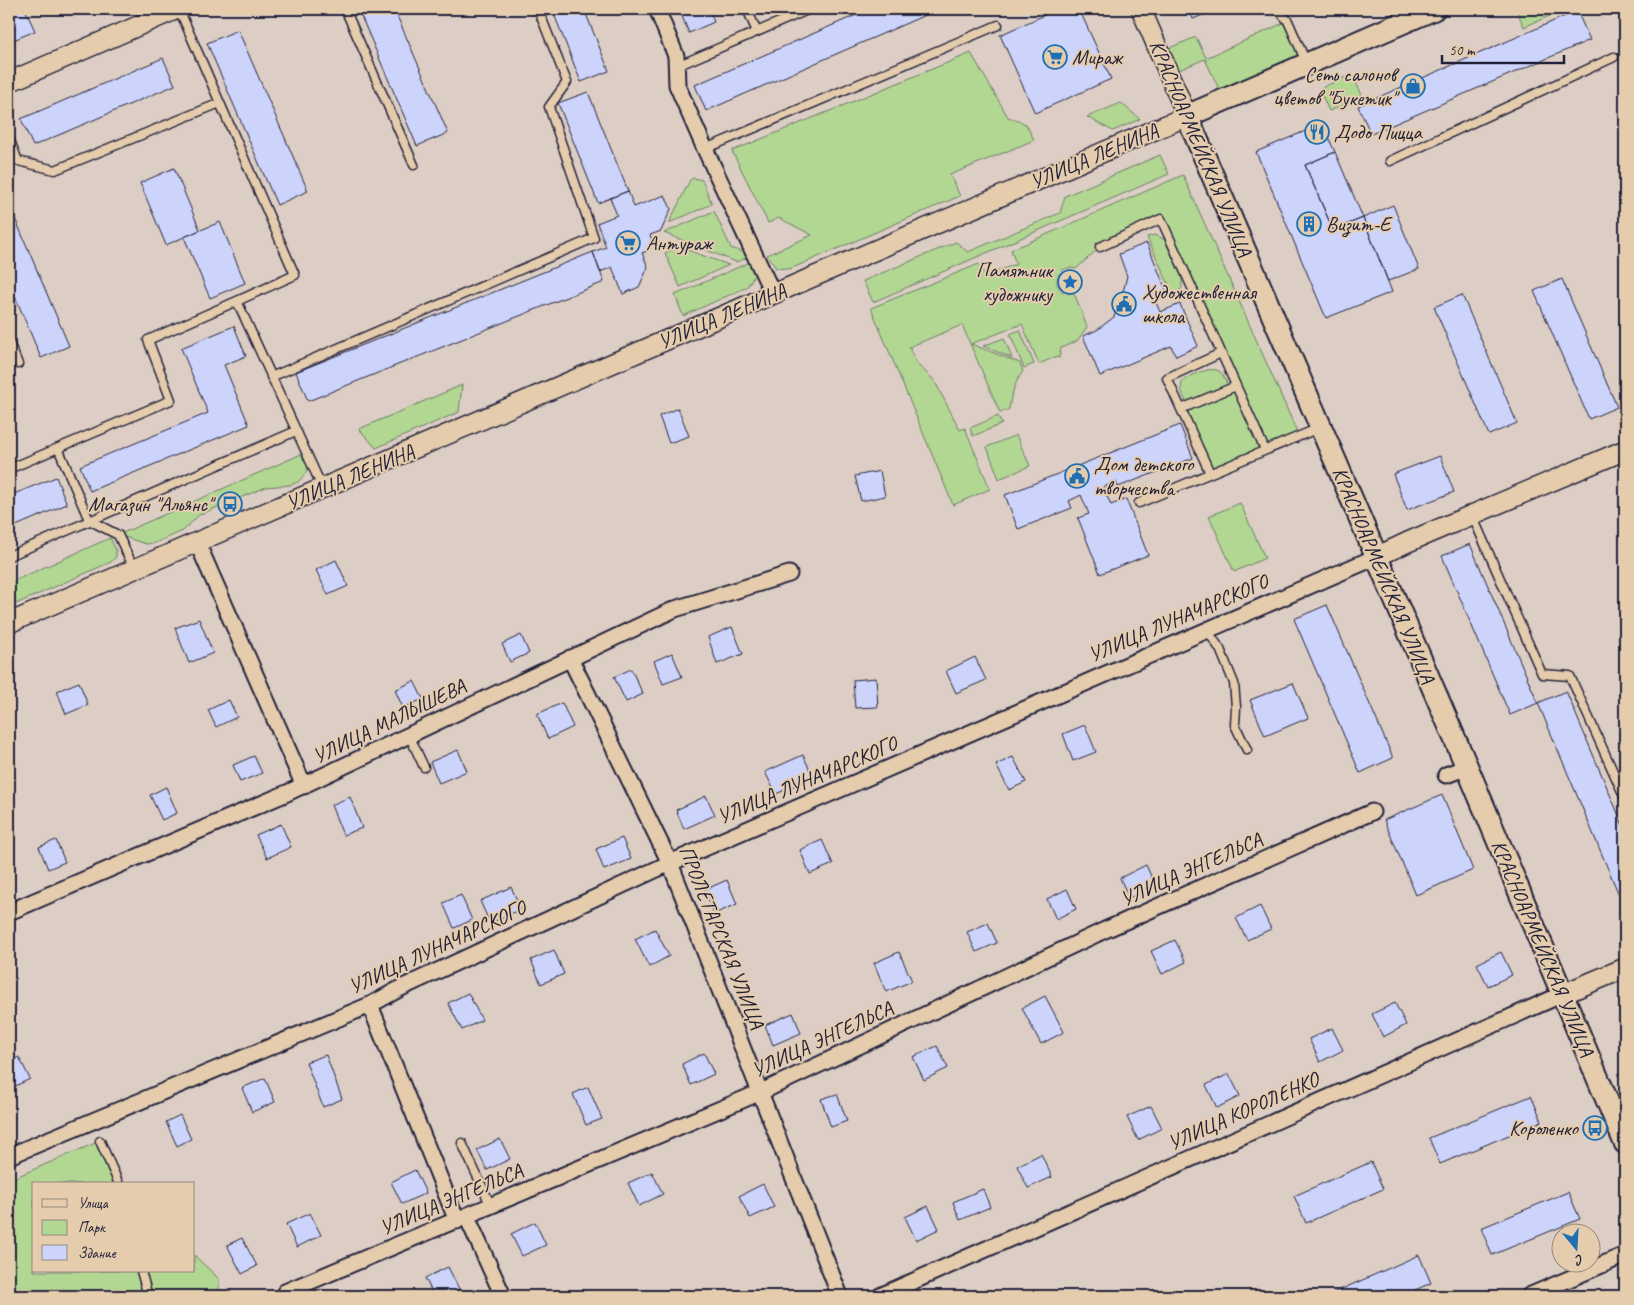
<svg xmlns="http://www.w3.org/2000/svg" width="1634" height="1305" font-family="Caveat,sans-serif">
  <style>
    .green { fill: #b1d792; stroke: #6a7c66 }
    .building { fill: #cdd4fc; stroke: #22223b }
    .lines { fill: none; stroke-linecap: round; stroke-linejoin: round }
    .service-casing { stroke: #22223b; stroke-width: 11 }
    .minor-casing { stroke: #22223b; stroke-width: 19 }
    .tertiary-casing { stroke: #22223b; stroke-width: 22 }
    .secondary-casing { stroke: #22223b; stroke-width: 25 }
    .service { stroke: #e4ccad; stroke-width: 8 }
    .minor { stroke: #e4ccad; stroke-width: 15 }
    .tertiary { stroke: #e4ccad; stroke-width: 19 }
    .secondary { stroke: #e4ccad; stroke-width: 21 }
    .labels { text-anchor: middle; stroke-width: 4; stroke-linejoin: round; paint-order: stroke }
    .poi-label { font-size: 21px; fill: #22223b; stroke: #e4ccad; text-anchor: start }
    .street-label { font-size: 21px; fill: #22223b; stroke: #e4ccad }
  </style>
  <rect width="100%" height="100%" fill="#ddcec5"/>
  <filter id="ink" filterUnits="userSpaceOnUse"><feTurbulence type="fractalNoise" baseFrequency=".02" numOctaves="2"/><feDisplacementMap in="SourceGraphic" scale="10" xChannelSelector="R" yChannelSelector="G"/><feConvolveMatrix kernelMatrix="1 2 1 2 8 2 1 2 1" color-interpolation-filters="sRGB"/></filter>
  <g filter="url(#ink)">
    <path class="green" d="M1516,9H1565L1524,27Z
      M1288,21L1307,64L1224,100L1205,59L1179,70L1169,48L1196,37L1206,58Z
      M971,53L1008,117L1026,124L1034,140L950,175L960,196L790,269L776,268L767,255L812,235L779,218L768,223L732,151Z
      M1352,74L1363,97L1329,111L1319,89Z
      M1121,103L1140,119L1113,131L1087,117Z
      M1160,155L1169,174L873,302L863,281L956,242L968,252L1060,213L1065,196Z
      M1183,175L1299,436L1210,473L1181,409L1188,405C1185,399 1179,390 1182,383C1186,375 1212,366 1219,371C1224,374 1226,383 1229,388L1236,386L1161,219L1100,247L1076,269C1053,262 1049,297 1074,293L1087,327L1077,341L1061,348L1059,358L1055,357L1039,364L1022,324L971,344L1020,363L1023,371C1015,383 1011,394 1009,409L1000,413L962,325L909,347L917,364L934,380L960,430L965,428L990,489L953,505L871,308L979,264L985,276L1016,264L1011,250Z
      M693,178L702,180L712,204L669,223L690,180Z
      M714,211L731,248L746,253L749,257L736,262L664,233Z
      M1154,235L1164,239L1182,277V288L1174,296L1147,237Z
      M679,247L729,265L680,287L665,253Z
      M757,259V271L747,287L683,316L675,295Z
      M1020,330L1034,364L1024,368L1010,334Z
      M1004,338L1012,358L983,346Z
      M462,385L459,412L376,448L359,429Z
      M998,416L1002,424L973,436L970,428Z
      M1016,435L1030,466L999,479L987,447Z
      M306,452L308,463L307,472L298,482L290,485L266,487L199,515L183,531L155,543L146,544L118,535Z
      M1240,503L1265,558L1234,572L1209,516Z
      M110,538L116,550V557L111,562L9,607V583Z
      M100,1141L119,1184H34V1271H141L148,1296H9V1180Z
      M194,1255L219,1279V1296H153L145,1271H194Z"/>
    <path class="building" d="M9,9H25L35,31L9,42Z
      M358,9H394L448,133L417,146Z
      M552,9H584L609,71L581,82Z
      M679,9H709L714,22L689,33Z
      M870,9H939L706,111L695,85Z
      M1058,9H1079L1111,79L1035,113L1000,35Z
      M1189,9H1217L1193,19Z
      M1577,11L1590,40L1371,134L1358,106Z
      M238,30L308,191L277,205L207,43Z
      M163,58L175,85L33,146L21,119Z
      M588,92L628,191L598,203L558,103Z
      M1322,124L1335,152L1305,165L1333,230L1363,218L1392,292L1326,318L1256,152Z
      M1335,152L1363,218L1333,230L1305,165Z
      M174,168L200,230L166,245L140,183Z
      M628,191L634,207L665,195L671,209L661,231L650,235L652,240L647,251L642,253L648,267L639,287L623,294L612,267L600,272L593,252L606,247L597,223L617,215L610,198Z
      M9,204L69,346L41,358L9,282Z
      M1393,205L1419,269L1388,281L1363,218Z
      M220,222L245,283L210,298L184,237Z
      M1147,243L1168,295L1155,300L1160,312L1180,304L1198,346L1176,356L1171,346L1100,376L1083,336L1097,330L1114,317L1124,288L1127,276L1119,254Z
      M593,252L604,282L308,401L296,372Z
      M1562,279L1617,407L1589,419L1534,291Z
      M1462,295L1517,423L1489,435L1434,307Z
      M234,326L246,356L224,365L249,425L90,491L80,466L208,413L181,348Z
      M678,408L689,436L669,443L659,416Z
      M1180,425L1193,458L1118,487L1116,482L1103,487L1111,505L1126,499L1148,555L1100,574L1078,518L1089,514L1081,495L1069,501L1072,508L1018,529L1005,495Z
      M1440,456L1454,492L1407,510L1393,474Z
      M880,471L885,496L861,501L855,476Z
      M56,477L67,504L9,529V496Z
      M1470,544L1538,703L1510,715L1442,556Z
      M336,560L348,586L328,595L316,570Z
      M1327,605L1393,758L1360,773L1294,619Z
      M199,619L213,653L189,663L175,628Z
      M732,627L743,654L717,664L708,637Z
      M521,635L529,653L510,662L502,644Z
      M672,653L682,677L663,684L654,661Z
      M975,657L986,680L956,693L946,671Z
      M631,669L643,694L626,702L614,677Z
      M876,678L878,707L855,708L853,680Z
      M414,681L423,699L403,708L395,690Z
      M79,682L88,705L66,714L57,691Z
      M1293,683L1308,718L1265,736L1250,700Z
      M1566,691L1625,830V909L1538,703Z
      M229,700L237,717L216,727L208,710Z
      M562,703L573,727L548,739L537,714Z
      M1085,725L1096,752L1073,761L1063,734Z
      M458,750L467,771L439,783L430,762Z
      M803,755L813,777L776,794L765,772Z
      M254,756L262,773L240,782L233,765Z
      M1013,757L1026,782L1009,790L996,765Z
      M166,787L177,813L162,820L150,795Z
      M1442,795L1473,870L1416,895L1384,820Z
      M706,796L715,815L684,829L676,810Z
      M350,797L362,828L343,835L331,805Z
      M281,824L291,847L267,858L256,835Z
      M622,838L631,859L604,870L596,849Z
      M56,840L65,862L48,869L39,847Z
      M822,840L833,864L810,874L800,850Z
      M1146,865L1155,885L1129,898L1120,878Z
      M727,880L737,904L714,914L704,890Z
      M511,887L521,909L490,923L480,901Z
      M1067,889L1076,909L1056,919L1047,899Z
      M461,895L472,920L454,928L443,903Z
      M1260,906L1271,929L1247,940L1236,918Z
      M988,923L997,943L976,952L967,932Z
      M655,929L669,956L649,967L635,939Z
      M1175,940L1186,962L1162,974L1151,951Z
      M554,950L564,974L541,984L531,960Z
      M899,952L912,981L886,992L874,963Z
      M1501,952L1512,975L1488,986L1477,964Z
      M468,993L482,1020L462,1030L448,1003Z
      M1045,996L1064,1032L1041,1044L1022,1008Z
      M1395,1003L1406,1025L1383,1037L1372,1014Z
      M793,1013L801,1033L773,1045L765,1025Z
      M1332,1028L1343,1050L1320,1062L1309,1039Z
      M937,1046L948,1068L924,1080L913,1057Z
      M704,1053L714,1074L691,1085L682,1064Z
      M326,1055L342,1099L323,1107L306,1062Z
      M19,1057L30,1079L9,1089V1062Z
      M1229,1074L1240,1096L1217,1108L1206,1085Z
      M265,1078L275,1102L252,1112L242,1088Z
      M588,1087L602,1119L586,1125L573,1094Z
      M837,1094L847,1121L831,1127L821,1099Z
      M1531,1096L1542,1121L1440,1164L1429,1138Z
      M1151,1106L1162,1128L1138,1140L1127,1117Z
      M180,1115L191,1139L177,1146L166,1122Z
      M500,1139L510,1159L487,1170L477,1150Z
      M1041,1154L1052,1177L1028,1188L1017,1166Z
      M1371,1162L1383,1189L1306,1223L1294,1196Z
      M415,1170L426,1193L402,1204L391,1182Z
      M652,1172L663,1194L639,1206L628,1183Z
      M763,1184L774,1207L750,1218L739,1196Z
      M983,1189L990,1207L960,1220L953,1202Z
      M1568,1192L1580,1219L1492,1255L1481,1228Z
      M928,1206L939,1229L916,1240L905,1217Z
      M310,1213L321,1235L297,1247L286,1224Z
      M535,1222L546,1245L522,1256L511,1234Z
      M242,1238L257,1266L242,1274L227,1245Z
      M1419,1255L1431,1283L1401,1296H1335L1333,1293Z
      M448,1267L459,1289L445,1296H434L425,1278Z"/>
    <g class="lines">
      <g class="service-casing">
        <path id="service" d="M179,9L295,275L237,301
          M345,9L414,165
          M747,9L757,32
          M1278,9L1288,21L1306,62
          M677,66L810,9
          M9,138L18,161L55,170L220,103
          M705,149L998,25
          M1390,161L1614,57
          M1100,247L1161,219L1265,450
          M9,342L18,364
          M271,377L594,238L549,107L567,82L538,9
          M1181,409L1167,378L1221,353
          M58,448L89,520L118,535L134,568
          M9,469L171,400L148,340L237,301L322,487
          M1210,473L1181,409L1236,386
          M1139,503L1319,428
          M1472,515L1542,674L1570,676L1625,798
          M9,556L296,431
          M1207,630L1220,649L1234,683L1236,707L1235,725L1247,750
          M409,735L424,767
          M100,1141L119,1184
          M462,1143L491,1206
          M141,1271L148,1296"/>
      </g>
      <g class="minor-casing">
        <path id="minor" d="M657,9L676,56L677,85L705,149L773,294
          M197,542L304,786
          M570,658L670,863L840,1296
          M1446,775L1467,767
          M9,912L287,793L675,609L789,574
          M370,1005L457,1221
          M9,1156L370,1005L401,988L670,863L1376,557
          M467,1217L503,1296
          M285,1292L761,1092L1105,930L1372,812
          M880,1296L1563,994
          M1529,1296L1625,1255"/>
      </g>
      <g class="tertiary-casing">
        <path id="tertiary" d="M9,82L177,9
          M1376,557L1408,542L1625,450
          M9,623L1187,116L1141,9
          M1563,994L1625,968"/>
      </g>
      <g class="secondary-casing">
        <path id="secondary" d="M1434,9L1187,116L1467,767L1625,1143"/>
      </g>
      <use href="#service" class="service"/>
      <use href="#minor" class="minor"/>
      <use href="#tertiary" class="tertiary"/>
      <use href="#secondary" class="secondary"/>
    </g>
  </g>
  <defs>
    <g id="supermarket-ring" transform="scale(1.25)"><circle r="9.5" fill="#e4ccad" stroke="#1f6fb2" stroke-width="1.5"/><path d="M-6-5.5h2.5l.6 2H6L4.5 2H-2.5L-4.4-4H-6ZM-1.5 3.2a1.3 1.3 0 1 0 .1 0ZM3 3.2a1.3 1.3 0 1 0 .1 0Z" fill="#1f6fb2"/></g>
    <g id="shop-ring" transform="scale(1.25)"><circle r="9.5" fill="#e4ccad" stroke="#1f6fb2" stroke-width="1.5"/><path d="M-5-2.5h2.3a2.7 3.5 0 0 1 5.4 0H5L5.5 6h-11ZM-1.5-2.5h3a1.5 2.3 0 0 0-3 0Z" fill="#1f6fb2"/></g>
    <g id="restaurant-ring" transform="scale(1.25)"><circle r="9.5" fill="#e4ccad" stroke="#1f6fb2" stroke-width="1.5"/><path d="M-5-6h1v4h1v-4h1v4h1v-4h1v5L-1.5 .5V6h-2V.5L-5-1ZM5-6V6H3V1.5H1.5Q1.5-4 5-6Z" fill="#1f6fb2"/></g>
    <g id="building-ring" transform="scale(1.25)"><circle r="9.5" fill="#e4ccad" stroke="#1f6fb2" stroke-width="1.5"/><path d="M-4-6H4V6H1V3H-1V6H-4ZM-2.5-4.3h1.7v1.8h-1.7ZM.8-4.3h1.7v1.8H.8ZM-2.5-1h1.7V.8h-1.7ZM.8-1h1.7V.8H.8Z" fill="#1f6fb2"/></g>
    <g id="sight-ring" transform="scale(1.25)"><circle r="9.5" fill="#e4ccad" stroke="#1f6fb2" stroke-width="1.5"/><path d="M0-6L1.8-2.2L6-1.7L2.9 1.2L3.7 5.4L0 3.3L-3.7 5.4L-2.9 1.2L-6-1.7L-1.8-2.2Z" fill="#1f6fb2"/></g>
    <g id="civic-ring" transform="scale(1.25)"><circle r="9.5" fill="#e4ccad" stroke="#1f6fb2" stroke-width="1.5"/><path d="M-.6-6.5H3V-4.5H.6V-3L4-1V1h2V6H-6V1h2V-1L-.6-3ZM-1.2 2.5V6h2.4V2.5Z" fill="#1f6fb2"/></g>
    <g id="bus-ring" transform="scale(1.25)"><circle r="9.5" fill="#e4ccad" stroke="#1f6fb2" stroke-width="1.5"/><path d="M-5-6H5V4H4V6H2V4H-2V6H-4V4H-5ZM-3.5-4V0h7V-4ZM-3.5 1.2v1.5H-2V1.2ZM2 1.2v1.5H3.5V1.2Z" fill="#1f6fb2"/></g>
  </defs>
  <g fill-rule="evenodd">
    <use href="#supermarket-ring" x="1055" y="57"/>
    <use href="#shop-ring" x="1413" y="86"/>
    <use href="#restaurant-ring" x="1317" y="132"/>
    <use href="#building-ring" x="1309" y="224"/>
    <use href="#supermarket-ring" x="628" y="243"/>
    <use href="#sight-ring" x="1070" y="282"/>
    <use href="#civic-ring" x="1124" y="304"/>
    <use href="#civic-ring" x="1077" y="476"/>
    <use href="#bus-ring" x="230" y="504"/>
    <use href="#bus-ring" x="1595" y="1128"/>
  </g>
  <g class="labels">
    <g class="poi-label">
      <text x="1072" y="64">Мираж</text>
      <text x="1396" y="81" text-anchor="end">Сеть салонов<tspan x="1396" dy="24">цветов "Букетик"</tspan></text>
      <text x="1334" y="139">Додо Пицца</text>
      <text x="1326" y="231">Визит-Е</text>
      <text x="646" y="250">Антураж</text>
      <text x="1052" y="277" text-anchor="end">Памятник<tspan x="1052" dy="24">художнику</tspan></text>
      <text x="1142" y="299">Художественная<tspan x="1142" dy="24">школа</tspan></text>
      <text x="1094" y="471">Дом детского<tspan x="1094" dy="24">творчества</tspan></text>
      <text x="212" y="511" text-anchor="end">Магазин "Альянс"</text>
      <text x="1578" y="1135" text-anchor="end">Короленко</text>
    </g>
    <g class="street-label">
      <text transform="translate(1201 148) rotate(67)" y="7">КРАСНОАРМЕЙСКАЯ УЛИЦА</text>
      <text transform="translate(1094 156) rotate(-23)" y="7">УЛИЦА ЛЕНИНА</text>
      <text transform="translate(722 316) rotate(-23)" y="7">УЛИЦА ЛЕНИНА</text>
      <text transform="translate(350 477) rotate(-23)" y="7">УЛИЦА ЛЕНИНА</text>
      <text transform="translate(1384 575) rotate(67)" y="7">КРАСНОАРМЕЙСКАЯ УЛИЦА</text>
      <text transform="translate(1178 618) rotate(-23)" y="7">УЛИЦА ЛУНАЧАРСКОГО</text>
      <text transform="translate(389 721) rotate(-26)" y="7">УЛИЦА МАЛЫШЕВА</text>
      <text transform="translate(807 780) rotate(-23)" y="7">УЛИЦА ЛУНАЧАРСКОГО</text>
      <text transform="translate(1191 869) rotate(-24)" y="7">УЛИЦА ЭНГЕЛЬСА</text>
      <text transform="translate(722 937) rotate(68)" y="7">ПРОЛЕТАРСКАЯ УЛИЦА</text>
      <text transform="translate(437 947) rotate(-25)" y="7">УЛИЦА ЛУНАЧАРСКОГО</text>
      <text transform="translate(1543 948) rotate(67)" y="7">КРАСНОАРМЕЙСКАЯ УЛИЦА</text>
      <text transform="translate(822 1039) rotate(-25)" y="7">УЛИЦА ЭНГЕЛЬСА</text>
      <text transform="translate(1243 1111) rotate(-24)" y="7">УЛИЦА КОРОЛЕНКО</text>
      <text transform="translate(451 1199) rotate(-23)" y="7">УЛИЦА ЭНГЕЛЬСА</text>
    </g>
  </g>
  <rect width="1634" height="1305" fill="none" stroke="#e4ccad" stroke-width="30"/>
  <rect x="15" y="15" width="1604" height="1275" fill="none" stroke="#22223b" stroke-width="2" filter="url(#ink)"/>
  <rect x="32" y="1182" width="162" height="90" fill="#e4ccad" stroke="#96887f"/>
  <rect x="42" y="1199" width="25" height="8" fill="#e4ccad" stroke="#96887f"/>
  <text x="78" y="1208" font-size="15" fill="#22223b">Улица</text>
  <rect x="42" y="1220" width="25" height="15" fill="#b1d792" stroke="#96887f"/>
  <text x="78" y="1232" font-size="15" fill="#22223b">Парк</text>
  <rect x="42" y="1245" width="25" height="15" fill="#cdd4fc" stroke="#96887f"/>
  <text x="78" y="1258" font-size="15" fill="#22223b">Здание</text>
  <g transform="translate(1576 1248) rotate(162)"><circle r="24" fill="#e4ccad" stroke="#96887f"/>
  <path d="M0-4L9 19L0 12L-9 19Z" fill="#1f6fb2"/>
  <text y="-8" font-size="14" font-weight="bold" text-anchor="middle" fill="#22223b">С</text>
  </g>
  <path d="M1442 55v8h122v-8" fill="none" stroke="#22223b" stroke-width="2.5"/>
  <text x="1449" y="55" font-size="15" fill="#22223b" stroke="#e4ccad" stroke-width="4" paint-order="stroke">50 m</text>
</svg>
